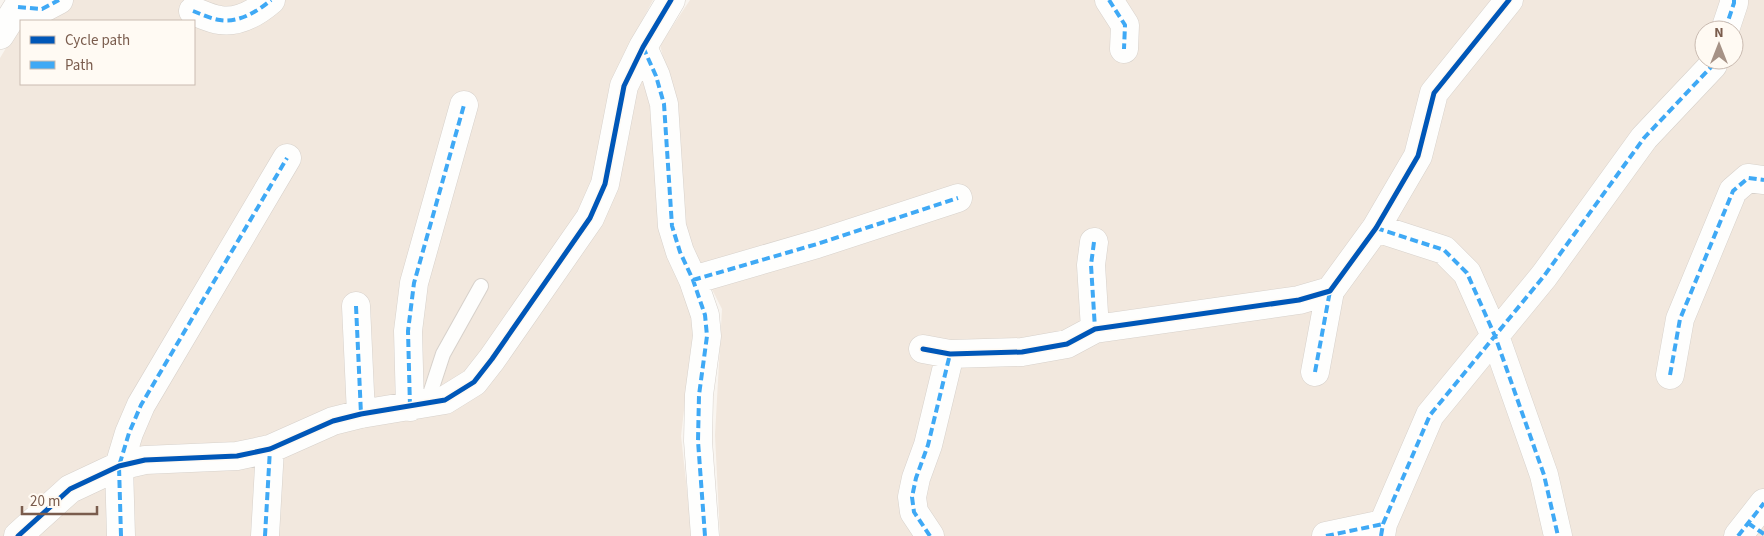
<svg xmlns="http://www.w3.org/2000/svg" width="1764" height="536" font-family="'Source Sans 3',sans-serif">
  <style>
    .residential { fill: #f2e8de; fill-rule: evenodd }
    .lines { fill: none; stroke-linecap: round; stroke-linejoin: round }
    .lane-casing { stroke: #d7d1cb; stroke-width: 16 }
    .street-casing { stroke: #d7d1cb; stroke-width: 29 }
    .lane { stroke: #fefefd; stroke-width: 14 }
    .street { stroke: #fefefd; stroke-width: 28 }
    .quiet { stroke: #3fa9f5; stroke-width: 4; stroke-dasharray: 8 4; stroke-linecap: butt }
    .cycleway-casing { stroke: #fffaf3; stroke-width: 8 }
    .cycleway { stroke: #0057b8; stroke-width: 5 }
  </style>
  <rect width="100%" height="100%" fill="#f9f5f0"/>
  <path class="residential" d="M36,0H653L635,34L653,95L695,316L681,436L692,536H0V58L21,23V84H194V21H23Z
    M690,0H1764V536H720L715,435L722,309L686,238L673,95L660,45ZM1704,30H1734V60H1704Z"/>
  <g class="lines">
    <g class="lane-casing">
      <path id="lane" d="M427,403L443,354L481,286"/>
    </g>
    <g class="street-casing">
      <path id="street" d="M1109,0L1125,25L1124,49
        M18,7L42,9L59,0
        M193,11C201,14 211,19 220,20C238,23 257,12 271,0
        M1725,30L1734,3V0
        M0,35L22,0
        M643,47L656,76L664,104L672,226L680,252L693,280L705,315L707,336L699,395L698,441L705,536
        M1376,228L1444,250L1467,273L1495,336L1544,475L1558,536
        M1094,242L1091,265L1095,329
        M693,280L817,244L958,198
        M356,306L361,414
        M923,349L950,354L1022,352L1067,344L1095,329L1299,300L1330,291L1376,228L1418,156L1434,93L1509,0
        M1315,372L1330,291
        M1670,375L1680,319L1733,191L1748,178L1764,180
        M410,407L408,331L414,283L464,105
        M18,536L70,489L119,466L145,460L237,456L270,449L333,421L361,414L445,400L474,382L492,359L590,218L605,184L624,86L643,47L671,0
        M121,536L119,466L129,433L141,405L287,158
        M265,536L270,449
        M930,536L914,512L912,497L916,478L928,445L950,354
        M1326,536L1383,524
        M1381,536L1383,524L1430,415L1544,276L1644,138L1713,65L1714,60
        M1738,536L1764,503"/>
    </g>
    <use href="#lane" class="lane"/>
    <use href="#street" class="street"/>
    <path class="quiet" d="M1109,0L1125,25L1124,49
      M18,7L42,9L59,0
      M193,11C201,14 211,19 220,20C238,23 257,12 271,0
      M1725,30L1734,3V0
      M643,47L656,76L664,104L672,226L680,252L693,280L705,315L707,336L699,395L698,441L705,536
      M1376,228L1444,250L1467,273L1495,336L1544,475L1558,536
      M1094,242L1091,265L1095,329
      M693,280L817,244L958,198
      M356,306L361,414
      M1315,372L1330,291
      M1670,375L1680,319L1733,191L1748,178L1764,180
      M410,407L408,331L414,283L464,105
      M1748,523L1764,534
      M121,536L119,466L129,433L141,405L287,158
      M265,536L270,449
      M930,536L914,512L912,497L916,478L928,445L950,354
      M1326,536L1383,524
      M1381,536L1383,524L1430,415L1544,276L1644,138L1713,65L1714,60
      M1738,536L1764,503"/>
    <g class="cycleway-casing">
      <path id="cycleway" d="M923,349L950,354L1022,352L1067,344L1095,329L1299,300L1330,291L1376,228L1418,156L1434,93L1509,0
        M18,536L70,489L119,466L145,460L237,456L270,449L333,421L361,414L445,400L474,382L492,359L590,218L605,184L624,86L643,47L671,0"/>
    </g>
    <use href="#cycleway" class="cycleway"/>
  </g>
  <rect x="20" y="20" width="175" height="65" fill="#fffaf3" stroke="#cabbb1"/>
  <rect x="30" y="36" width="25" height="8" fill="#0057b8" stroke="#cabbb1"/>
  <text x="65" y="45" font-size="15" fill="#7a5c4d">Cycle path</text>
  <rect x="30" y="61" width="25" height="8" fill="#3fa9f5" stroke="#cabbb1"/>
  <text x="65" y="70" font-size="15" fill="#7a5c4d">Path</text>
  <g transform="translate(1719 45)"><circle r="24" fill="#fffaf3" stroke="#cabbb1"/>
  <path d="M0-4L9 19L0 12L-9 19Z" fill="#a69286"/>
  <text y="-8" font-size="14" font-weight="bold" text-anchor="middle" fill="#7a5c4d">N</text>
  </g>
  <path d="M22 506v8h75v-8" fill="none" stroke="#7a5c4d" stroke-width="2.5"/>
  <text x="30" y="506" font-size="15" fill="#7a5c4d" stroke="#fffaf3" stroke-width="4" paint-order="stroke">20 m</text>
</svg>
